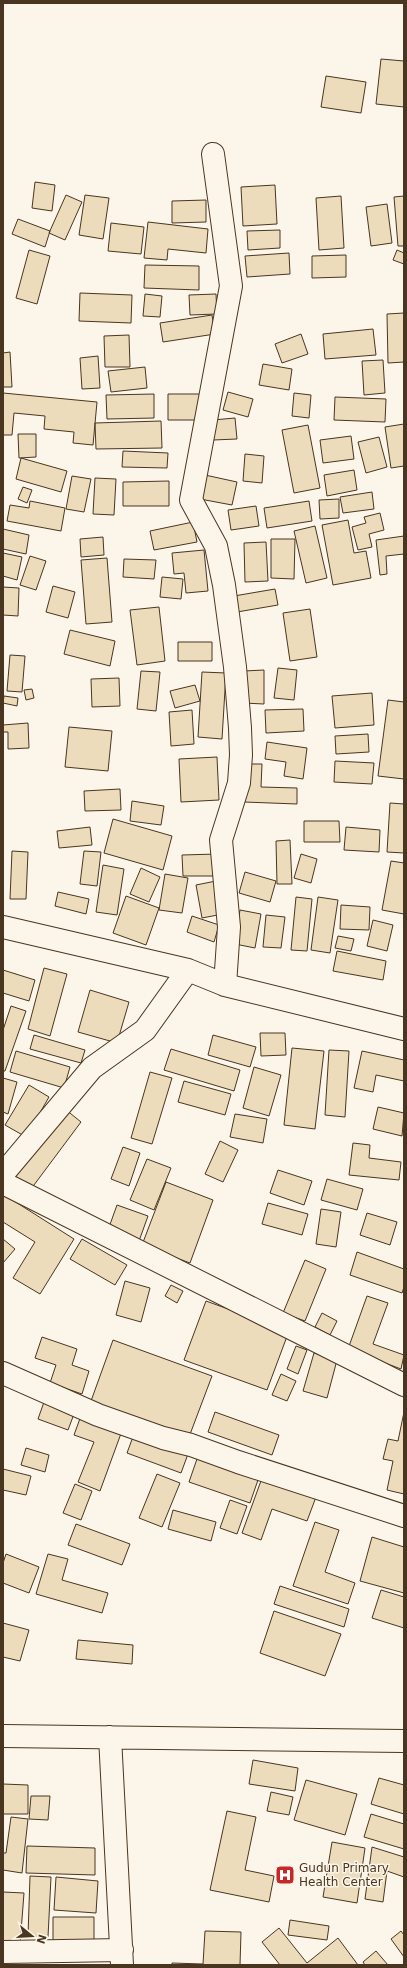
<svg xmlns="http://www.w3.org/2000/svg" width="407" height="1968" font-family="'DejaVu Sans',sans-serif">
  <style>
    .building { fill: #ecdcbc; stroke: #4a3520 }
    .lines { fill: none; stroke-linecap: round; stroke-linejoin: round }
    .minor-casing { stroke: #4a3520; stroke-width: 24 }
    .minor { stroke: #fbf6e9; stroke-width: 22 }
    .labels { text-anchor: middle; stroke-width: 3; stroke-linejoin: round; paint-order: stroke }
    .poi-label { font-size: 12px; fill: #4a3520; stroke: #fbf6e9; text-anchor: start }
  </style>
  <rect width="100%" height="100%" fill="#fbf6e9"/>
  <path class="building" d="M381,59L404,61V107L376,104Z
    M326,76L366,82L361,113L321,107Z
    M35,182L55,185L52,211L32,208Z
    M275,185L277,224L243,226L241,187Z
    M66,195L82,202L65,240L49,233Z
    M85,195L109,198L103,239L79,235Z
    M341,196L344,248L319,250L316,198Z
    M404,196V246H398L394,197Z
    M206,200V222L172,223V201Z
    M387,204L392,243L371,246L366,207Z
    M18,219L50,231L45,247L12,234Z
    M148,222L208,229L206,253L168,249L167,260L144,258Z
    M111,223L144,227L141,254L108,251Z
    M280,230V248L248,250L247,231Z
    M29,250L50,256L37,304L16,298Z
    M397,250L404,253V264L393,260Z
    M289,253L290,274L247,277L245,256Z
    M346,255V277L312,278V256Z
    M145,265L199,266V290L144,288Z
    M80,293L132,295L131,323L79,321Z
    M145,294L162,296L160,317L143,316Z
    M216,294L217,314L190,315L189,295Z
    M404,313V362L388,363L387,314Z
    M212,315L215,334L163,342L160,323Z
    M373,329L376,355L325,359L323,334Z
    M301,334L308,354L282,363L275,344Z
    M129,335L130,367H105L104,336Z
    M10,352L12,387H3V353Z
    M98,356L100,388L82,389L80,358Z
    M383,360L385,393L364,395L362,361Z
    M263,364L292,369L289,390L259,385Z
    M145,367L147,388L111,392L108,371Z
    M228,392L253,399L248,417L223,410Z
    M3,393L97,402L93,445L73,443L74,432L44,429L45,416L14,413L12,435H3Z
    M294,393L311,395L309,418L292,416Z
    M154,394V418L107,419L106,395Z
    M168,394H202V420H168Z
    M335,397L386,399L385,422L334,420Z
    M235,418L237,439L213,440V420Z
    M161,421L162,448L96,449L95,423Z
    M404,424V466L391,468L385,427Z
    M308,425L320,488L294,493L282,430Z
    M18,434H36V457L19,458Z
    M351,436L354,459L323,463L320,440Z
    M379,437L387,467L366,473L358,442Z
    M123,451L168,453L167,468L122,467Z
    M245,454L264,456L262,483L243,481Z
    M21,458L67,471L61,492L16,479Z
    M354,470L357,490L327,496L324,475Z
    M205,475L237,482L232,505L200,499Z
    M72,476L91,479L84,512L66,509Z
    M95,478L116,479L114,515L93,514Z
    M169,481V506H123V482Z
    M23,487L32,490L27,503L18,499Z
    M372,492L374,509L343,513L340,497Z
    M339,499V518L320,519L319,500Z
    M30,501L65,508L61,531L7,521L10,505L29,508Z
    M309,501L312,521L267,528L264,508Z
    M256,506L259,526L231,530L228,510Z
    M380,513L384,530L369,534L372,547L358,550L352,527L366,523L364,517Z
    M348,520L354,553L366,551L371,578L333,585L322,525Z
    M193,522L197,542L154,550L150,531Z
    M315,526L327,578L306,583L294,531Z
    M3,529L29,535L26,554L3,549Z
    M404,536V554L386,556L387,574L380,575L376,540Z
    M103,537L104,555L81,557L80,539Z
    M271,539H295L294,579L271,578Z
    M266,542L268,581L245,582L244,543Z
    M204,550L208,591L186,593L184,573L174,574L172,553Z
    M3,553L22,557L17,580L3,576Z
    M30,556L46,561L36,590L20,585Z
    M107,558L112,622L86,624L81,560Z
    M124,559L156,560L154,579L123,577Z
    M162,577L183,579L181,599L160,597Z
    M53,586L75,592L68,618L46,612Z
    M3,587L19,588L18,616L3,615Z
    M275,589L278,605L237,612L234,596Z
    M159,607L165,661L137,665L130,610Z
    M310,609L317,657L290,661L283,613Z
    M70,630L115,641L110,666L64,654Z
    M178,642H212V661H178Z
    M10,655L25,656L22,692L7,691Z
    M278,668L297,670L294,700L274,698Z
    M264,670V704L243,703L244,671Z
    M141,671L160,672L156,711L137,709Z
    M202,672L226,673L222,739L198,737Z
    M119,678L120,706L92,707L91,679Z
    M195,685L200,701L175,708L170,691Z
    M32,689L34,698L26,700L24,690Z
    M372,693L374,725L335,728L332,696Z
    M4,696L18,698L17,706L3,703Z
    M388,700L404,702V779L378,776Z
    M303,709L304,731L266,733L265,710Z
    M192,710L194,744L171,746L169,712Z
    M28,723L29,748L8,749V732H3V725Z
    M69,727L112,731L108,771L65,767Z
    M368,734L369,752L336,754L335,736Z
    M267,742L307,748L303,779L284,776L286,762L265,759Z
    M217,757L219,800L181,802L179,759Z
    M335,761L374,763L372,784L334,782Z
    M246,764H262L261,787L297,788V804L244,802Z
    M120,789L121,810L85,811L84,791Z
    M132,801L164,806L161,825L130,821Z
    M390,803L404,804V853L387,852Z
    M113,819L172,836L163,870L104,853Z
    M304,821H339L340,842H304Z
    M90,827L92,845L59,848L57,831Z
    M346,827L380,830L379,852L344,850Z
    M290,840L292,884H277L276,841Z
    M12,851L28,852L26,899H10Z
    M84,851L101,852L97,886L80,884Z
    M217,854L218,876H183L182,855Z
    M301,854L317,859L311,883L294,878Z
    M391,861L404,863V914L382,910Z
    M103,865L124,869L117,915L96,912Z
    M141,868L160,877L149,902L130,894Z
    M245,872L276,881L270,902L239,893Z
    M165,874L188,878L182,913L159,910Z
    M216,881L223,914L202,918L196,885Z
    M58,892L89,899L86,914L55,906Z
    M126,896L159,908L146,945L113,933Z
    M296,897L312,899L307,951L291,950Z
    M318,897L338,900L330,953L311,950Z
    M341,905L370,907L369,930L340,929Z
    M240,910L261,914L255,948L235,944Z
    M266,915L285,917L281,948L263,947Z
    M192,916L219,925L214,942L187,932Z
    M373,920L393,925L387,951L367,946Z
    M338,936L354,939L351,951L335,948Z
    M337,951L386,961L383,980L333,971Z
    M44,968L67,974L50,1036L28,1029Z
    M3,970L35,980L29,1001L3,993Z
    M90,990L129,1002L117,1043L78,1032Z
    M11,1006L26,1011L5,1071H3V1030Z
    M260,1033H285L286,1055L261,1056Z
    M34,1035L85,1050L81,1063L30,1049Z
    M213,1035L256,1047L250,1067L208,1055Z
    M292,1048L324,1051L315,1129L284,1125Z
    M171,1049L240,1070L234,1091L164,1070Z
    M329,1050L349,1051L345,1117L325,1115Z
    M16,1051L70,1067L64,1088L10,1072Z
    M362,1051L404,1060V1081L376,1075L373,1092L354,1088Z
    M254,1067L281,1075L269,1116L243,1108Z
    M150,1072L172,1078L152,1144L131,1138Z
    M3,1078L17,1082L8,1114L3,1112Z
    M184,1081L231,1094L225,1115L178,1102Z
    M29,1085L49,1097L26,1137L5,1125Z
    M378,1107L404,1113L402,1136L373,1129Z
    M65,1109L81,1122L31,1189L15,1177Z
    M235,1114L267,1119L263,1143L230,1137Z
    M220,1141L238,1150L223,1182L205,1174Z
    M353,1143L370,1145L369,1158L401,1162L399,1180L349,1175Z
    M123,1147L140,1153L129,1186L111,1179Z
    M147,1159L171,1168L154,1210L130,1200Z
    M278,1170L312,1181L304,1205L270,1193Z
    M327,1179L363,1189L357,1210L321,1200Z
    M166,1182L213,1200L190,1263L142,1245Z
    M3,1194L74,1239L40,1294L13,1278L35,1242L3,1222Z
    M268,1203L308,1214L302,1235L262,1224Z
    M117,1205L148,1216L139,1241L108,1230Z
    M321,1209L341,1212L336,1247L316,1244Z
    M367,1213L397,1222L390,1245L360,1235Z
    M3,1239L15,1249L3,1263Z
    M82,1239L127,1265L115,1285L70,1259Z
    M357,1252L404,1269V1287L402,1293L350,1275Z
    M305,1260L326,1269L305,1321L283,1313Z
    M125,1281L150,1288L141,1322L116,1315Z
    M171,1285L183,1291L177,1303L165,1296Z
    M367,1296L388,1303L373,1344L404,1355L401,1369L348,1349Z
    M206,1301L289,1331L267,1390L184,1360Z
    M322,1313L337,1321L330,1335L315,1327Z
    M42,1337L77,1349L72,1365L89,1371L82,1394L50,1383L56,1365L35,1358Z
    M113,1340L212,1376L189,1437L91,1401Z
    M296,1346L307,1350L298,1374L287,1369Z
    M314,1353L337,1360L327,1398L303,1391Z
    M281,1374L296,1381L287,1401L272,1395Z
    M44,1402L74,1414L68,1430L38,1419Z
    M215,1412L279,1435L272,1455L208,1432Z
    M404,1412V1494L387,1490L393,1461L383,1459L388,1439L398,1441Z
    M82,1413L123,1428L100,1491L78,1482L94,1442L74,1435Z
    M134,1434L188,1454L181,1473L127,1453Z
    M26,1448L49,1455L45,1472L21,1465Z
    M198,1456L259,1477L250,1503L189,1482Z
    M3,1469L31,1476L26,1495L3,1490Z
    M157,1474L180,1483L162,1527L139,1518Z
    M262,1478L316,1497L307,1521L272,1509L261,1540L242,1533Z
    M75,1484L92,1491L81,1520L63,1513Z
    M230,1500L247,1506L237,1534L220,1528Z
    M173,1510L216,1522L211,1541L168,1529Z
    M315,1522L339,1530L325,1572L355,1583L348,1604L293,1586Z
    M76,1524L130,1544L122,1565L68,1545Z
    M372,1537L404,1547V1593L360,1581Z
    M6,1554L39,1567L29,1593L3,1583V1563Z
    M48,1554L68,1559L62,1580L108,1593L102,1613L36,1594Z
    M280,1586L349,1609L344,1627L274,1604Z
    M381,1590L404,1597V1628L372,1618Z
    M274,1611L341,1634L325,1676L260,1653Z
    M3,1623L29,1630L20,1661L3,1657Z
    M78,1640L133,1645L132,1664L76,1659Z
    M253,1760L298,1768L295,1791L249,1784Z
    M379,1778L404,1785V1814L371,1804Z
    M306,1780L357,1794L345,1835L294,1820Z
    M3,1784L28,1785V1814H3Z
    M271,1792L293,1797L289,1815L267,1811Z
    M31,1796H50L48,1820L29,1819Z
    M227,1811L256,1817L245,1870L274,1876L269,1902L210,1890Z
    M371,1814L404,1824V1849L364,1837Z
    M11,1817L28,1819L22,1873L3,1870V1853H6Z
    M332,1842L365,1848L357,1903L323,1897Z
    M27,1846L95,1848V1875L26,1873Z
    M372,1847L404,1857V1877L387,1871L383,1902L365,1899Z
    M30,1876L51,1877L48,1937L28,1936Z
    M56,1877L98,1881L96,1913L54,1910Z
    M3,1892L24,1893L20,1945L3,1944Z
    M53,1917H94V1945H53Z
    M290,1920L329,1926L327,1940L288,1935Z
    M279,1928L307,1963L338,1938L358,1965H280L262,1942Z
    M205,1931L241,1932L240,1965H172V1963L203,1964Z
    M401,1931L404,1935V1957L391,1939Z
    M376,1951L388,1965H365L363,1962Z"/>
  <g class="lines">
    <g class="minor-casing">
      <path id="minor" d="M213,154L231,286L191,500L216,546L224,585L235,667L240,728L241,755L239,783L221,840L229,927L225,985
        M3,927L188,970L225,985L404,1029
        M3,1174L92,1068L145,1030L188,970
        M3,1183L404,1385
        M3,1373L98,1415L163,1438L191,1445L238,1462L404,1516
        M3,1736L404,1741
        M110,1737L122,1965
        M3,1952L122,1950"/>
    </g>
    <use href="#minor" class="minor"/>
  </g>
  <defs>
    <g id="hospital-square" transform="scale(1)"><rect x="-9" y="-9" width="18" height="18" rx="4" fill="#c62828" stroke="#fbf6e9"/><path d="M-5-5h3v3.5h4V-5h3V5h-3V1.5h-4V5h-3Z" fill="#fff"/></g>
  </defs>
  <g fill-rule="evenodd">
    <use href="#hospital-square" x="285" y="1875"/>
  </g>
  <g class="labels">
    <g class="poi-label">
      <text x="299" y="1872">Gudun Primary<tspan x="299" dy="14">Health Center</tspan></text>
    </g>
  </g>
  <rect width="407" height="1968" fill="none" stroke="#4a3520" stroke-width="8"/>
  <g transform="translate(32 1936) rotate(108)" stroke="#fbf6e9" stroke-width="3" paint-order="stroke">
  <path d="M0-3L7 15L0 10L-7 15Z" fill="#4a3520"/>
  <text y="-6" font-size="11" font-weight="bold" text-anchor="middle" fill="#4a3520">N</text>
  </g>
</svg>
